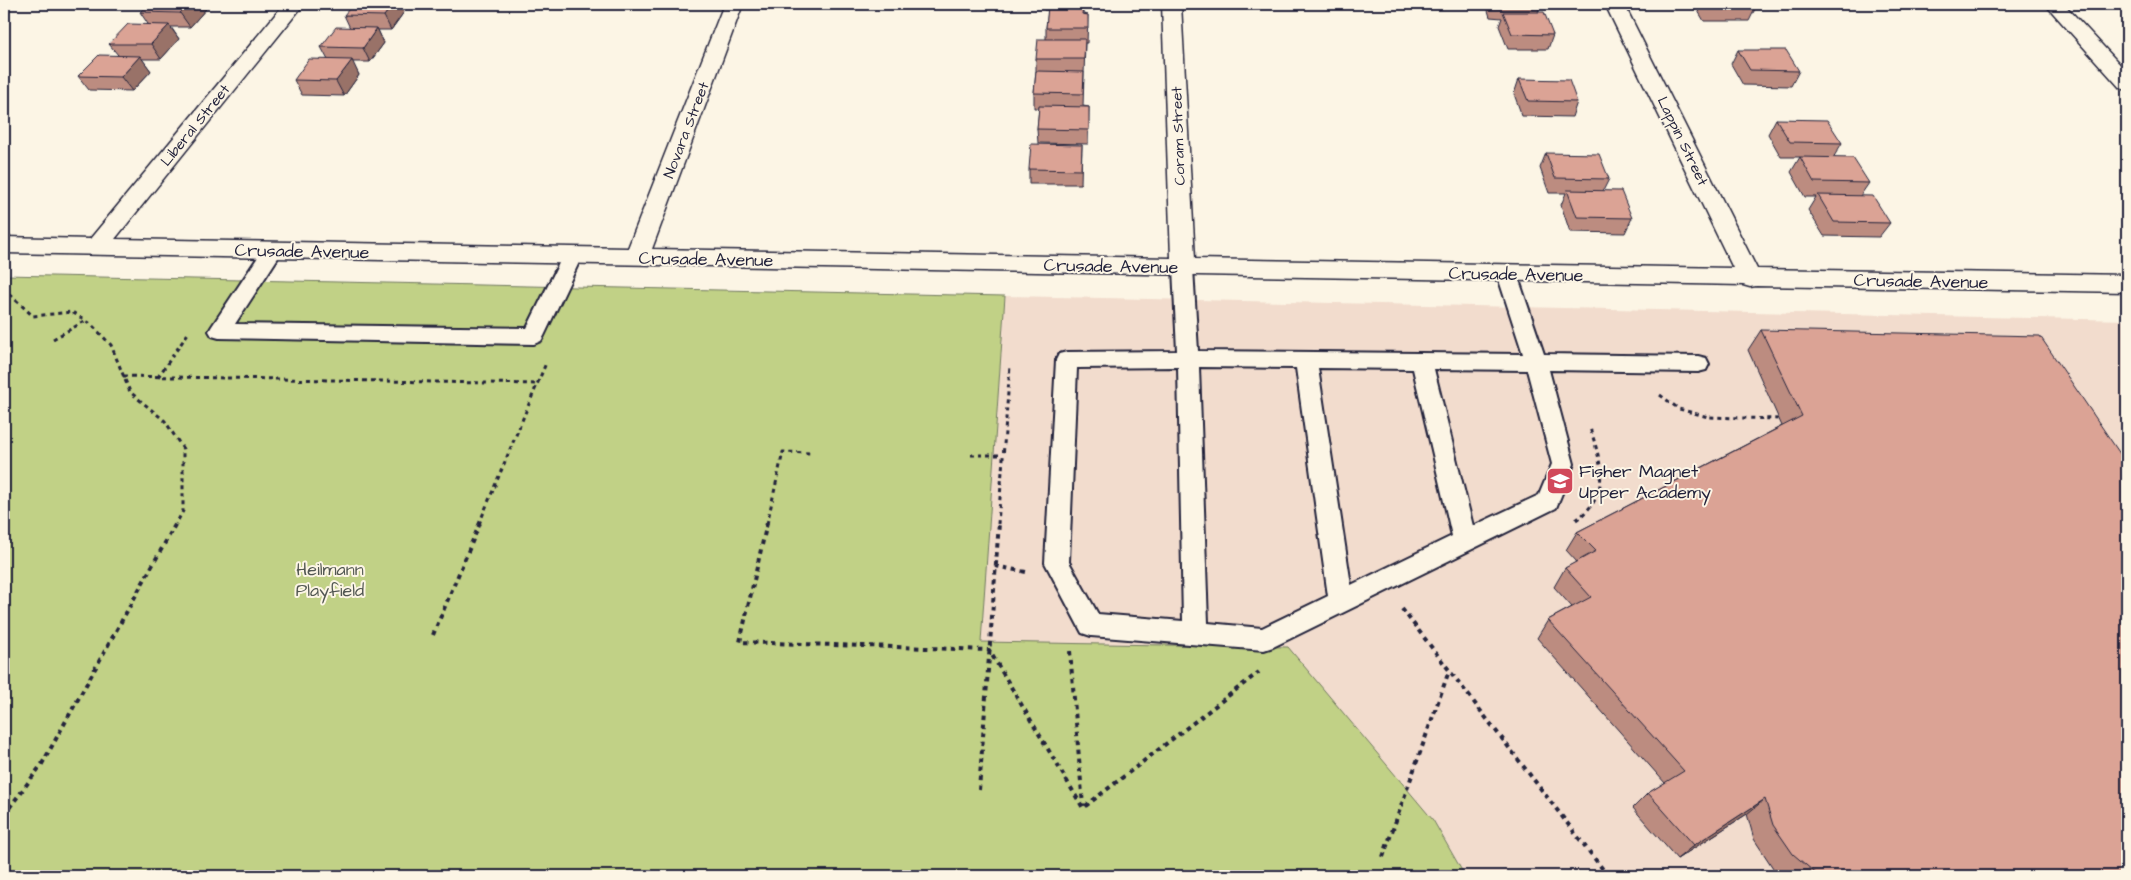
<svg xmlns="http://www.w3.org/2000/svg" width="2131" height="880" font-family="'Architects Daughter',sans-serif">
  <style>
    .built { fill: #f2dccd }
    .green { fill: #c1d186; stroke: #727a60 }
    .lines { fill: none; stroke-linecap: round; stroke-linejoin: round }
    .service-casing { stroke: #22223b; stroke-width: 4 }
    .minor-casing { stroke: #22223b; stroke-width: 3 }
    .path-far1 { stroke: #22223b; stroke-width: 3; stroke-dasharray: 4 4; stroke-linecap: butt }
    .path { stroke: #22223b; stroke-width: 4; stroke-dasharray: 4.5 4.5; stroke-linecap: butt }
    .service { fill: #fcf5e5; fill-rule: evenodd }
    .minor { fill: #fcf5e5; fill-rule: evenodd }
    .wall { fill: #bc8c80; stroke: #22223b }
    .shaded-wall { fill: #997268; stroke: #22223b }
    .building { fill: #dba395; stroke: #22223b }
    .labels { text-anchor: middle; stroke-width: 4; stroke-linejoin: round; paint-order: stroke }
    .far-street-label { font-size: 15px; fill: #22223b; stroke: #fcf5e5 }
    .street-label { font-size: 18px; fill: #22223b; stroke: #fcf5e5 }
    .poi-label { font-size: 18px; fill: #22223b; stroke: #fcf5e5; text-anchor: start }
    .park-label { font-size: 18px; fill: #525752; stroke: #fcf5e5 }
  </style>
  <rect width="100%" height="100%" fill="#fcf5e5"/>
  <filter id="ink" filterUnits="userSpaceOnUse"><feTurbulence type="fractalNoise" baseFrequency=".02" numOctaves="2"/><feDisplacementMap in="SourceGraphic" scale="10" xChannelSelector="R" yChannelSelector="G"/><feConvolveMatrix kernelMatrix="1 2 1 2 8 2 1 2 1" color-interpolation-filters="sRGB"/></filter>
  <g filter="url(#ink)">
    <path class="built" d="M1005,296L2127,320V876H1465L1433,820L981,642Z"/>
    <path class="green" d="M4,275L1005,296L981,642L1288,647L1433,820L1465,876H4Z"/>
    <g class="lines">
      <g class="service-casing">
        <path id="service" d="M273,243L280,245L283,250L235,324L527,328L565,251L572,249L579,251L582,256L544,336L541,341L534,344L219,338L212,336L209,331L212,326L266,245Z
          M1183,261L1190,263L1193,268L1198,351L1523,354L1497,274L1500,269L1507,267L1514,269L1517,274L1544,354L1698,356L1706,358L1709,364L1706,370L1698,372L1549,370L1574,464L1556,508L1273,647L1264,650L1091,636L1082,633L1045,563L1056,360L1059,354L1067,352L1177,351L1173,268L1176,263ZM1178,367L1183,621L1098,614L1069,562L1077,368ZM1199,367L1296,368L1328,596L1262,628L1208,623ZM1318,368L1413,369L1452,536L1351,585ZM1434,369L1527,370L1552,464L1539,495L1473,526Z"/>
      </g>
      <g class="minor-casing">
        <path id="minor" d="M284,4H304L115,239L628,248L724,4H743L652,249L1171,258L1162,4H1181L1195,259L1733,268L1605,4H1624L1757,269L2127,275V292L1756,286L1750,287L1743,285L4,253V237L90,239Z
          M2045,4H2064L2127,72V90L2120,88Z"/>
      </g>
      <path class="path-far1" d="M4,289L33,316L72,312L91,324L111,345L130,392L165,421L183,449V511L176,524
        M53,339L85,321
        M123,376L538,384
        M158,377L189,332
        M1660,395L1679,409L1708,417L1779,419
        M971,455H1003
        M1576,520C1611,495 1602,464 1590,428
        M479,524L546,363
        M767,524L783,452L811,453
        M998,524L1010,366"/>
      <path class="path" d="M767,523L740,642L989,650L1083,808L1259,672
        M995,566L1026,572
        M1402,609L1608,876
        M433,635L480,523
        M1070,651L1083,806
        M979,790L999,523
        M4,815L42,764L176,523
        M1383,857L1449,671"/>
      <use href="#service" class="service"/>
      <use href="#minor" class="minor"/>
    </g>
    <path class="wall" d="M1044,4H1089V10H1083V14L1088,15L1087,43H1085L1083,106L1089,107L1088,144L1038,143L1037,129L1039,108H1034V93L1036,71V59L1046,39V28L1048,10H1044Z
      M1486,4H1541L1538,12L1553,35L1548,49H1508L1499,26L1502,18L1490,17Z
      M1694,4H1754L1756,7L1749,21H1704Z
      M206,9L190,27H171L179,39L161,59H142L151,71L132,91L89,90L78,76L118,55L109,44L148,24L140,12Z
      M404,12L391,30H378L384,43L370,62H352L359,75L344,96L302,95L294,80L328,60L321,47L350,28L344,15Z
      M1738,50L1799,71L1791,86L1743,85L1731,64Z
      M1519,79L1577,102L1572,117L1522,116L1514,94Z
      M1776,119L1842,143L1833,158L1869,183L1860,196L1890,223L1879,237L1824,236L1808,210L1816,197H1805L1791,172L1800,157H1781L1768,134Z
      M1082,145L1081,184H1029V169Z
      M1546,153L1609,179L1603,191L1632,218L1625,233L1570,232L1561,205L1566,193H1549L1540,168Z
      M1761,330L2121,570L2127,876H1783L1773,868L1754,839L1747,814L1677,859L1633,808L1648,793L1665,783L1537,638L1548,620L1572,607L1554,587L1565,568L1577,562L1566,550L1577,532L1782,426L1748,350Z"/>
    <path class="shaded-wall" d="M189,4H203L206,9L190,27L180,13Z
      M393,4H400L404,12L391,30L384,16Z
      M169,25L179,39L161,59L151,44Z
      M377,28L384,43L370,62L363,48Z
      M140,56L151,71L132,91L121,77Z
      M352,60L359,75L344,96L336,81Z
      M1765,799L1747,814L1677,859L1694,845Z"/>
    <path class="building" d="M148,4H189L180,13L140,12Z
      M353,4H393L384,16L344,15Z
      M1709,4H1754L1756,7L1710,6Z
      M1048,6H1083L1082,14L1088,15V28H1046Z
      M1503,12H1544L1553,35L1512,34Z
      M128,24L169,25L151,44H109Z
      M336,27L377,28L363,48L321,47Z
      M1038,39H1085L1084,59H1036Z
      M1738,50H1786L1799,71L1750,70Z
      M99,55L140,56L121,77L78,76Z
      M309,59L352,60L336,81L294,80Z
      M1036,71L1084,72L1083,94L1034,93Z
      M1519,79L1569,80L1577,102L1528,101Z
      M1039,106L1089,107V130L1037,129Z
      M1776,119L1827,120L1842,143L1790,142Z
      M1031,144L1082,145L1081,170L1029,169Z
      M1546,153L1599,154L1609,179L1555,178Z
      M1800,157L1853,158L1869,183L1814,182Z
      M1567,190L1621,191L1632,218L1577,217Z
      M1818,195L1873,196L1890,223L1834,222Z
      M1761,330L2040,336L2127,464V565L2121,570L2127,579V876H1819L1793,854L1773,825L1765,799L1694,845L1648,793L1684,771L1548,620L1591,597L1565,568L1596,551L1577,532L1802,416Z"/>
  </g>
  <defs>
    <g id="school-square" transform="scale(1.4375)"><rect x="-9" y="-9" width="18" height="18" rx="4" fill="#d1495b" stroke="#fcf5e5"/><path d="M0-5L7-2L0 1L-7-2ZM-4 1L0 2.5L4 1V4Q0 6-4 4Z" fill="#fff"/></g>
  </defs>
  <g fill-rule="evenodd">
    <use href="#school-square" x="1560" y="481"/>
  </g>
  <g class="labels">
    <g class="far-street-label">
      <text transform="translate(195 125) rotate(-51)" y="5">Liberal Street</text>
      <text transform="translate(686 130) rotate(-69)" y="5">Novara Street</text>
      <text transform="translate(1178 136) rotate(-92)" y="5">Coram Street</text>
      <text transform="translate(1683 141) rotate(64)" y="5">Lappin Street</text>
    </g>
    <g class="street-label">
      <text transform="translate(302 251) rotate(1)" y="6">Crusade Avenue</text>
      <text transform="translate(706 259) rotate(1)" y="6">Crusade Avenue</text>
      <text transform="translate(1111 266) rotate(1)" y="6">Crusade Avenue</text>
      <text transform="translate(1516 274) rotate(1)" y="6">Crusade Avenue</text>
      <text transform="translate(1921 281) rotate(1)" y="6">Crusade Avenue</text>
    </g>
    <g class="poi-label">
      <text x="1579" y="477">Fisher Magnet<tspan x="1579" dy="21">Upper Academy</tspan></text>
    </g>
    <g class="park-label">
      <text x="330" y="575">Heilmann<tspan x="330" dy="21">Playfield</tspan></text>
    </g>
  </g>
  <rect width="2131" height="880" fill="none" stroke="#fcf5e5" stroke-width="20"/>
  <rect x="10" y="10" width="2111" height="860" fill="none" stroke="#22223b" stroke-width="2" filter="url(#ink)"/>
</svg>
